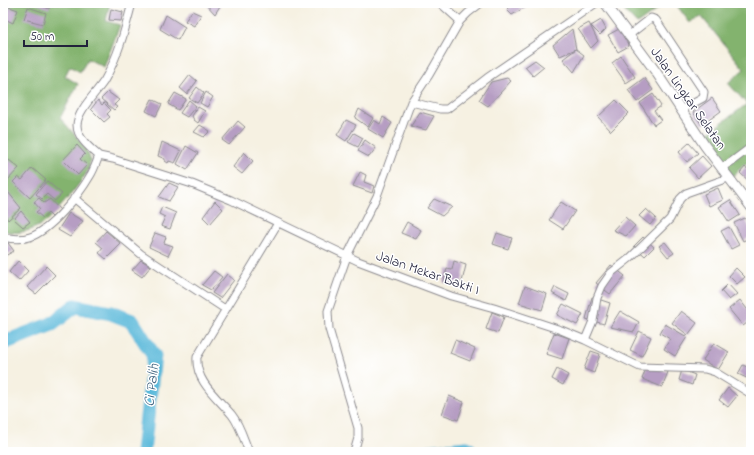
<svg xmlns="http://www.w3.org/2000/svg" width="754" height="455" font-family="'Indie Flower',sans-serif">
  <style>
    .forest { fill: #83b36e; stroke: #526a54 }
    .lines { fill: none; stroke-linecap: round; stroke-linejoin: round }
    .river { stroke: #5cb9da; stroke-width: 15 }
    .building { fill: #b69dc3 }
    .minor-casing { stroke: #8c8a8e; stroke-width: 9 }
    .tertiary-casing { stroke: #8c8a8e; stroke-width: 11 }
    .minor { stroke: #fff; stroke-width: 7 }
    .tertiary { stroke: #fff; stroke-width: 9 }
    .labels { text-anchor: middle; stroke-width: 3; stroke-linejoin: round; paint-order: stroke }
    .street-label { font-size: 14px; fill: #22223b; stroke: #fff }
    .water-label { font-size: 15px; font-style: italic; fill: #395e7b; stroke: #fff }
  </style>
  <rect width="100%" height="100%" fill="#fff"/>
  <filter id="ink" filterUnits="userSpaceOnUse"><feTurbulence type="fractalNoise" baseFrequency=".025" numOctaves="2"/><feDisplacementMap in="SourceGraphic" scale="8" xChannelSelector="R" yChannelSelector="G"/><feConvolveMatrix kernelMatrix="1 2 1 2 8 2 1 2 1" color-interpolation-filters="sRGB"/></filter>
  <filter id="wash" filterUnits="userSpaceOnUse"><feTurbulence type="fractalNoise" baseFrequency=".012" numOctaves="4" result="noise"/><feDisplacementMap in="SourceGraphic" scale="16" xChannelSelector="R" yChannelSelector="G"/><feGaussianBlur stdDeviation="0.9" result="paint"/><feColorMatrix in="noise" values="0 0 0 0 0 0 0 0 0 0 0 0 0 0 0 0 0 1.4 0 .05"/><feComposite in="paint" operator="in"/></filter>
  <g filter="url(#wash)">
    <rect width="100%" height="100%" fill="#f6f1e2"/>
    <path class="forest" d="M3,3H110L106,21L120,25L104,67L88,59L80,72L70,66L65,76L78,84L60,118C67,126 90,150 90,160C90,163 89,169 87,172C83,181 52,218 44,223C33,230 16,236 3,230Z
      M617,3H666L637,24Z
      M675,3H751V168L746,163L733,176L704,136L747,104L728,83L744,69L701,16L690,23Z"/>
    <g class="lines">
      <path class="river" d="M3,343L52,324L75,306L111,313L132,321L154,356L143,452
        M428,452L467,448L472,452"/>
    </g>
    <g id="blocks">
      <path class="building" d="M34,3H51L49,9Z
        M205,3H216L220,6L215,14Z
        M512,3H528L529,5L512,15L507,10L513,4Z
        M4,5L18,10L13,23L3,18Z
        M28,7L46,13L43,24L24,19Z
        M111,9L123,12L121,21L109,20Z
        M192,11L201,15L194,26L185,21Z
        M166,15L185,27L178,40L160,29Z
        M601,20L606,29L600,35L591,26Z
        M589,23L598,41L591,48L578,29Z
        M572,29L576,49L584,55L574,72L563,59L576,49L560,56L553,45Z
        M619,29L629,46L618,52L608,35Z
        M621,56L635,77L626,83L612,63Z
        M535,60L544,67L533,76L525,67Z
        M190,75L197,81L187,94L180,88Z
        M507,78L511,81L488,106L479,100L491,82Z
        M644,78L653,90L637,102L628,90Z
        M197,87L204,93L197,103L189,98Z
        M108,92L119,100L114,105L117,107L114,110L101,99Z
        M206,92L213,97L207,107L200,103Z
        M175,93L186,99L178,110L168,104Z
        M653,94L661,106L654,111L661,120L654,125L640,103Z
        M712,98L721,111L702,125L693,112Z
        M152,99L162,104L156,116L146,111Z
        M98,100L102,105L104,103L111,110L107,114L110,117L104,122L91,109Z
        M189,100L196,106L187,117L180,113Z
        M616,100L629,113L611,131L598,117Z
        M198,107L205,111L198,123L194,120L192,116Z
        M359,109L373,118L368,127L355,118Z
        M420,112L434,116L426,130L411,126Z
        M383,117L392,123L383,138L368,129L374,120L380,124Z
        M346,120L356,125L346,141L337,135Z
        M238,121L245,127L229,145L222,140Z
        M200,125L210,131L204,137L194,132Z
        M354,133L363,138L358,147L348,142Z
        M365,140L376,148L369,157L358,151Z
        M162,142L181,151L175,163L169,161L168,163L165,161V159L158,156Z
        M689,143L698,153L687,162L679,152Z
        M77,145L85,154L80,159L87,165L78,175L63,160Z
        M186,146L198,153L187,170L177,164Z
        M244,152L253,161L242,174L233,167Z
        M702,156L711,166L698,178L689,168Z
        M9,160L19,168L7,181L3,177V166Z
        M745,167L751,172V183L740,173Z
        M32,168L46,180L30,198L13,182L18,177L22,180Z
        M360,172L366,175L364,182L374,186L372,193L353,186Z
        M47,181L62,194L55,201L47,194L42,199L36,194Z
        M169,183L178,187L169,201L159,197Z
        M718,188L723,200L709,206L704,194Z
        M8,192L21,208L8,220L3,212V198Z
        M39,198L44,203L50,199L60,210L52,217L48,213L43,218L36,212L40,209L34,202Z
        M434,199L452,207L442,216L427,208Z
        M730,200L740,215L729,222L719,207Z
        M215,201L223,209L210,224L203,217Z
        M561,202L575,211L563,229L549,220Z
        M162,207L176,213L170,229L161,226L165,217L159,214Z
        M646,209L656,218L650,225L639,216Z
        M21,211L30,222L23,227L14,219Z
        M69,213L83,221L70,237L58,230Z
        M625,217L635,226L626,236L613,230Z
        M745,218L751,230V237L743,241L734,223Z
        M407,222L421,230L416,239L401,233Z
        M729,227L739,245L731,249L721,231Z
        M106,231L121,244L106,259L99,253L103,248L96,242Z
        M155,233L166,237L164,243L173,246L168,256L149,247Z
        M497,233L512,238L508,249L493,244Z
        M643,237L654,247L645,256L634,246Z
        M3,239H5L14,251L3,257Z
        M665,242L674,253L668,257L659,246Z
        M141,260L151,266L142,277L132,270Z
        M18,261L28,271L19,281L9,272Z
        M454,261L466,265L461,286L443,282L447,269L452,270Z
        M611,265L625,276L610,294L596,283Z
        M46,266L55,275L36,294L27,287Z
        M736,268L745,277L737,284L729,276Z
        M214,271L222,277L211,290L202,285Z
        M227,274L234,280L220,298L212,293Z
        M728,284L737,294L729,300L721,291Z
        M525,286L547,294L542,310L519,303Z
        M555,287L569,294L566,301L552,293Z
        M592,297L610,303L604,324L586,319Z
        M740,300L751,314V320L743,326L729,309Z
        M563,304L583,314L577,325L557,315Z
        M620,311L639,322L634,332L610,327Z
        M681,311L697,323L688,335L672,323Z
        M492,312L504,317L498,333L486,329Z
        M665,324L687,337L675,356L664,349L670,339L660,333Z
        M639,331L651,337L642,356L630,350Z
        M554,333L569,338L562,359L546,354Z
        M455,340L475,349L470,361L450,353Z
        M714,343L729,352L718,370L703,360Z
        M591,351L600,354L594,373L584,369Z
        M648,364L668,372L662,387L642,379Z
        M743,365L751,369V380L738,374Z
        M557,369L568,375L563,385L552,379Z
        M682,370L695,375L692,385L679,380Z
        M728,388L737,396L728,407L719,400Z
        M449,396L464,402L458,420L442,414Z"/>
    </g>
  </g>
  <g filter="url(#ink)">
    <use href="#blocks" fill-opacity="0" stroke="#8c8a8e" stroke-width="1"/>
    <g class="lines">
      <g class="minor-casing">
        <path id="minor" d="M440,3L460,21
          M628,36L651,18L656,20L704,92L703,98L681,110
          M411,102L440,109H447L487,78L596,3
          M99,156L113,159L192,184L231,200L358,261L451,296L494,308L561,330L585,340L640,367L705,369L715,372L751,394
          M721,168L731,162L751,147
          M74,198L141,254L225,309
          M3,237C12,239 21,240 30,237C51,230 79,195 90,176C94,170 96,163 99,156C90,148 77,138 77,125C77,111 97,92 104,81C118,57 125,30 132,3
          M585,340L593,321L597,298L602,286L611,273L630,258L661,228L670,219L680,199L686,193L728,178
          M249,452C244,440 240,425 232,415C218,398 195,382 197,357L278,223
          M354,452L358,438V428L329,329L328,311L347,256L377,196L411,102L429,75L460,21L468,13L481,3"/>
      </g>
      <g class="tertiary-casing">
        <path id="tertiary" d="M605,3L656,72L705,146L751,207"/>
      </g>
      <use href="#minor" class="minor"/>
      <use href="#tertiary" class="tertiary"/>
    </g>
  </g>
  <g class="labels">
    <g class="street-label">
      <text transform="translate(689 98) rotate(55)" y="5">Jalan Lingkar Selatan</text>
      <text transform="translate(428 272) rotate(19)" y="5">Jalan Mekar Bakti I</text>
    </g>
    <g class="water-label">
      <text transform="translate(151 385) rotate(-83)" y="5">Ci Palih</text>
    </g>
  </g>
  <rect width="754" height="455" fill="none" stroke="#fff" stroke-width="16"/>
  <path d="M24 40v6h63v-6" fill="none" stroke="#22223b" stroke-width="2"/>
  <text x="30" y="40" font-size="12" fill="#22223b" stroke="#ffffff" stroke-width="3" paint-order="stroke">50 m</text>
</svg>
